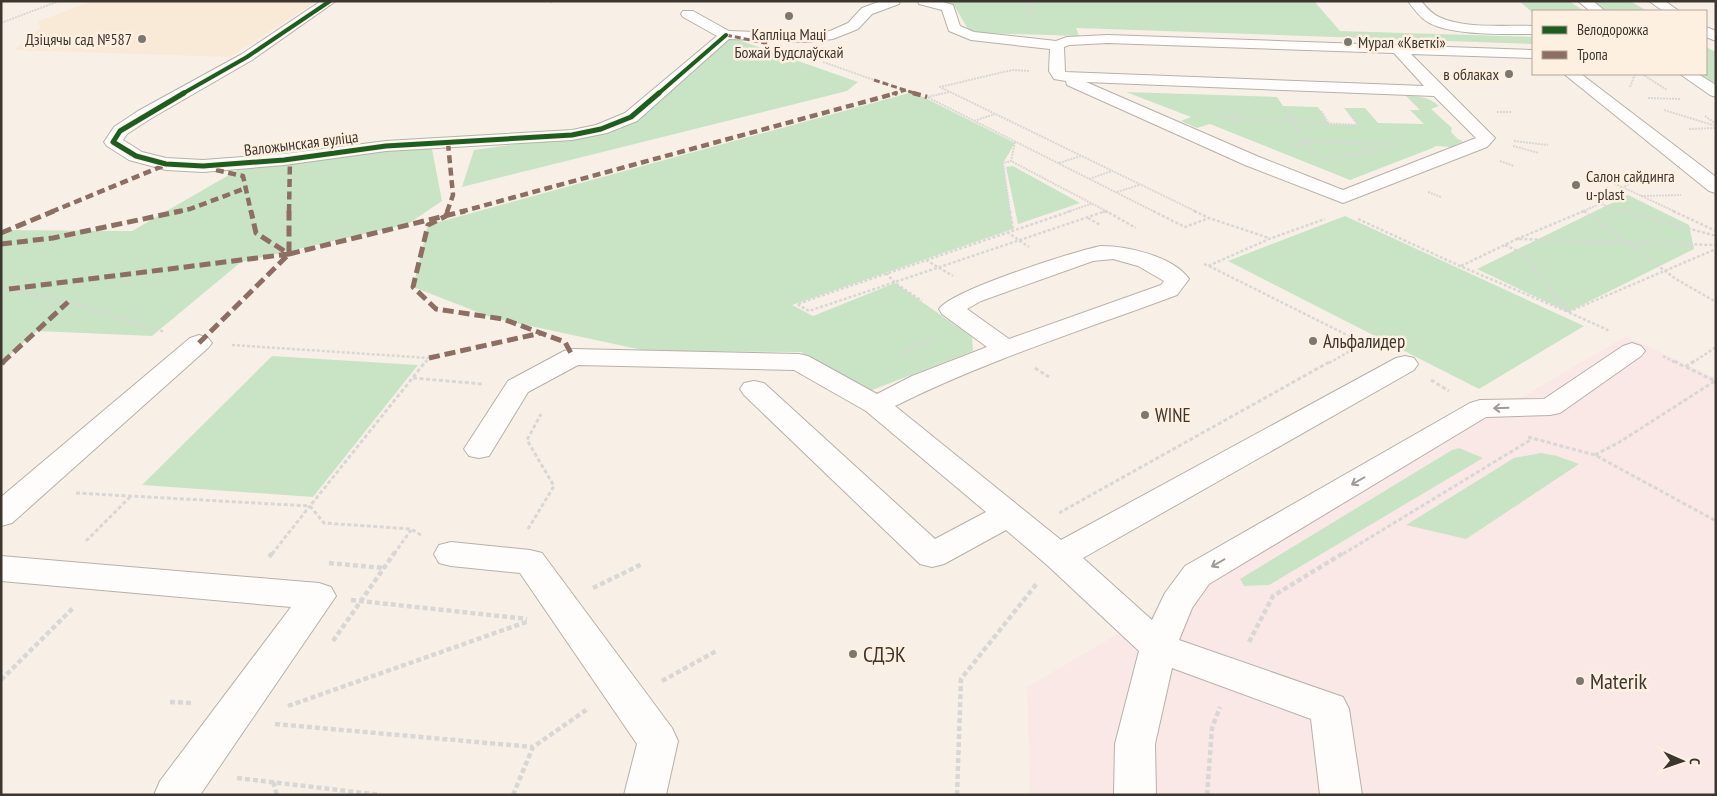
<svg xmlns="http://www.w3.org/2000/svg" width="1717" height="796" font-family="'PT Sans Narrow',sans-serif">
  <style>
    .commercial { fill: #fae8e7 }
    .built { fill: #f9e9d7 }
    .green { fill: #c8e4c5 }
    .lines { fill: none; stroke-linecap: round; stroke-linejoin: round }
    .minor-casing { stroke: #b7b0a9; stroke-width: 2 }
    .major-casing { stroke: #b7b0a9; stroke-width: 2 }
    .path-far3 { stroke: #d9d7d5; stroke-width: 2; stroke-dasharray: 2 1; stroke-linecap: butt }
    .path-far2 { stroke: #d9d7d5; stroke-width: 2.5; stroke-dasharray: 3 2; stroke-linecap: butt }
    .path-far1 { stroke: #d9d7d5; stroke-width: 3; stroke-dasharray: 4 2.5; stroke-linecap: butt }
    .path { stroke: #d9d7d5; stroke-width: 4.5; stroke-dasharray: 5 3; stroke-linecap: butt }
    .minor { fill: #fefdfb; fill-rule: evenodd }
    .major { fill: #fefdfb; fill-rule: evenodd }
    .quiet-far3 { stroke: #8d6e63; stroke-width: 3; stroke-dasharray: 6 3; stroke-linecap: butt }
    .quiet-far2 { stroke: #8d6e63; stroke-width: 4.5; stroke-dasharray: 8 4.5; stroke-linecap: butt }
    .quiet-far1 { stroke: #8d6e63; stroke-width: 5; stroke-dasharray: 11 5; stroke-linecap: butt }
    .quiet { stroke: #8d6e63; stroke-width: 7; stroke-dasharray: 13 7; stroke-linecap: butt }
    .cycleway-far1-casing { stroke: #fef0e1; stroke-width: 5.5 }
    .cycleway-casing { stroke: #fef0e1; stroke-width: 7 }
    .cycleway-far1 { stroke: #1b5e20; stroke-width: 4 }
    .cycleway { stroke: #1b5e20; stroke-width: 5 }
    .oneway { stroke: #9e9a95 }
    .poi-dot { fill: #7e776f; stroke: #fef0e1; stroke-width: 2 }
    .labels { text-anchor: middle; stroke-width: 5; stroke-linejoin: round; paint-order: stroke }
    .far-poi-label { font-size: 16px; fill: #3d362f; stroke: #fef0e1; text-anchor: end }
    .far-street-label { font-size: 16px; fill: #3d362f; stroke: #fef0e1 }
    .poi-label { font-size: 19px; fill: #3d362f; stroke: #fef0e1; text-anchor: start }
    .near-poi-label { font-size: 22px; fill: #3d362f; stroke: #fef0e1; text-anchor: start }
  </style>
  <rect width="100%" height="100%" fill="#f8f0e7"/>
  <path class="commercial" d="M1626,336L1716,378V795H1030L1027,687Z"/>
  <path class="built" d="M92,1H317L230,57L14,50L40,28L37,22Z"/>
  <path class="green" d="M941,1H1314L1340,31L1533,37V44L1076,28L1079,36L981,33L968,29L955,7Z
    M1519,1H1569L1584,11H1533V13Z
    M1587,1H1630L1647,11H1603Z
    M733,38L858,82L847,91L462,187L474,150L619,130L651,107L707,44Z
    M1706,47L1716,52V84L1700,74H1706Z
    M913,92L1015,143L1003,163L1013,229L792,305L813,316L895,283L972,337L973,351L862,394L801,352L647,351L493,318L413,287L428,225Z
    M1126,92L1277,97L1283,106L1318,107L1329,124L1358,125L1344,108H1365L1378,123L1424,124L1410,110H1420L1406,96C1419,96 1429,97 1439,106L1431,109L1452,128L1451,132L1458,139L1463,141L1452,147L1434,146L1435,147L1350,180L1210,124L1197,128L1181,121L1191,117Z
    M431,144L442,201L408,224L241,262L152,336L37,331L1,363V230L132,231L248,164Z
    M1013,166L1080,203L1018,224L1006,167Z
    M1628,195L1689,225L1694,249L1568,312L1477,269Z
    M1345,216L1584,326L1479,389L1228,261Z
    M272,356L418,365L313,497L142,485Z
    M1459,448L1483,458L1269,585L1244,586L1240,579L1452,450Z
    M1541,453L1557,456L1579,464L1466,539L1406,525L1514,458Z"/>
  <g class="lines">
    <g class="minor-casing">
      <path id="minor" d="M321,1H336L252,60L150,119L127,134L123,140L142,152L166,158L203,160L284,154L386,141L572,130L596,125L625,113L717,36L683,17L681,14L683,11H693L729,31L807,34L830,31L848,23L862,8L881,1H900L899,4L872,14L858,29L833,39L807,42L729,39L637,121L607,133L572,140L386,151L284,165L203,172L166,170L129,160L107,146L104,142L114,127L138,111L242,54Z
        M918,1H939L953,5L960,26L974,32L1056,41L1067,37L1108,35L1533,50V58L1411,54L1495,138L1487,147L1343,203L1245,165L1067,85L1066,81L1054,79L1049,71L1050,49L971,40L949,31L942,10L919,4ZM1108,43L1394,53L1424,86L1065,72L1064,47L1069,45ZM1086,82L1434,96L1476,138L1343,190L1259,157Z
        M1408,1H1421C1426,7 1432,14 1439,17C1464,29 1505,25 1533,26V34C1507,34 1447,36 1426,21C1419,16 1413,8 1408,1Z
        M1578,1H1593L1605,11H1590Z
        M1564,74H1581L1716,177V193L1709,191Z
        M1680,74H1698L1716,85V97L1710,95Z
        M1101,246C1127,246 1173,256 1189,279L1177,295C1083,330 985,361 895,406L1061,540L1396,358L1405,356L1414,358L1418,364L1414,370L1083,558L1152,620L1165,593L1185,566L1470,403L1480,400L1544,399L1623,346L1632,343L1641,346L1645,351L1641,356L1560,413L1550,415L1486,417L1209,584L1192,608L1179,640L1343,697L1349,709L1362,795H1320L1311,719L1172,668L1155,744L1156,795H1114L1115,744L1139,651L1047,565L1006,530L944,564L932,567L920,564L744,395L740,389L744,383L754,381L764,383L935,539L986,512L866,411L794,370L578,365L528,392L489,456L479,458L469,456L464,449L508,381L564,351L573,349L799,354L808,356L877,394L912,376L987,347L942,314L939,309C952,290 1075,251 1101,246ZM1113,259L1138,266L1164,281L1161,285L1009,339L967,309L981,301L1093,261Z
        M199,335L208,338L212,343L208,348L12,523L1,526V497L190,338Z
        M451,542L530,550L542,553L672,728L678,741L666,795H624L637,744L520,573L451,566L439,563L434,554L439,545Z
        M1,556L319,583L331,587L336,596L200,795H154L160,781L291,607L1,581Z"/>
    </g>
    <g class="major-casing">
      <path id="major" d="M1649,1H1665L1679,11H1663Z
        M1706,27L1716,31V41L1706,37Z"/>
    </g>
    <path class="path-far3" d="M551,3L552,1
      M1026,18L1033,1
      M1,23L59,1
      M823,62L874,80
      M1029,71L1012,70L940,87L1197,212
      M1642,74L1667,90
      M1630,87L1635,74
      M949,92L927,97L1155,212
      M1648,98L1680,99
      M1230,108L1237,118L1238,127
      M1285,110L1316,157
      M1664,110L1716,126
      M1321,111L1329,124
      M1497,112H1512
      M1220,116L1228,118L1224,119
      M1705,116L1716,124
      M1228,118L1358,125L1349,113
      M974,121L995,114
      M1689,129L1716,128
      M1514,141L1548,145
      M1015,142L1011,161L1106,211
      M1359,145L1372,150
      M1513,146L1539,153
      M1290,147L1306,142L1400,144
      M1322,159L1387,149
      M1500,161L1514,166
      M1059,163L1081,156
      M1089,179L1112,171
      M1609,181L1676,212
      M1117,192L1139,185
      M1428,192L1441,197
      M1641,196L1681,195
      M1584,211L1586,212
      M1010,212L1003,163L1011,161
      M1067,212L1091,204
      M1103,212H1108
      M1581,212L1600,204
      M1629,212L1600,204C1618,190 1635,176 1659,178"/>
    <path class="path-far2" d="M1010,211L1013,229
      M1071,211L797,304L809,311L1106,211L1136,228
      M1153,211L1185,227L1209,218
      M1194,211L1209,218L1269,238
      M1584,211L1517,239L1716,245
      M1584,211L1676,279L1716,302
      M1625,211L1716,236
      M1673,211L1716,231
      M1088,218L1100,225
      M1358,219L1460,266L1568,312L1716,249
      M1007,232L1029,247
      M1505,245L1522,253L1568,312L1610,331
      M926,260L953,276
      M1204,264L1208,266L1269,239L1325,219
      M1209,266L1373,348
      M1461,266L1517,239
      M886,273L895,283L922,301
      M1,288L68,302L165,332
      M232,345L429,358L425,363
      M905,356L900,353L938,337
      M1663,356L1676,363
      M1329,363L1364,343
      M1692,363L1716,347"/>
    <path class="path-far1" d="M1674,361L1685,367L1694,361
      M1035,368L1049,377
      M413,378L482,384
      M1431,380L1449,391
      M1528,437L1595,455L1716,521
      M1595,455L1618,443L1715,381L1686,367
      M76,493L310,506
      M1059,513L1331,361
      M528,529L554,486L527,440L541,414
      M421,535L411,529L324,523L310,506L426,361
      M86,541L130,497
      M272,554L309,507
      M394,554L411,530
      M1343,554L1532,439"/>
    <path class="path" d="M269,557L273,552
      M329,563L384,568
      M593,588L642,564
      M351,600L527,619
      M333,641L395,552
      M1249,642L1273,596L1345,552
      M1,680L73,608
      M662,681L718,650
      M170,702L192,703
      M288,706L529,621
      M275,724L533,747
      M237,778L381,795
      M273,782L277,795
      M513,795L533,747L589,708
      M957,795L961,679L1038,582
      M1207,795L1212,728L1220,707"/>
    <use href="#minor" class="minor"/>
    <use href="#major" class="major"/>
    <path class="quiet-far3" d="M726,35L770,44
      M874,80L917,94
      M892,94L906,90"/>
    <path class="quiet-far2" d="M913,93L927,97
      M216,170L243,176L251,212
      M51,212L165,165
      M175,212L190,209L246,188
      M289,212L290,159
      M447,212L453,195L448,143
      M460,212L897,93"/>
    <path class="quiet-far1" d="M448,211L446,216L428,225L413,287L436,309L503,319L565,342L573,357
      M1,233L54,211
      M1,244L53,238L181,211
      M289,254L465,211
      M9,289L289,254L256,233L251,211
      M199,343L289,254V211
      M429,358L541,333
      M2,363L68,302"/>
    <path class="quiet" d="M1,363L3,361"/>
    <g class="cycleway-far1-casing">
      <path id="cycleway-far1" d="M182,94L247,57L330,1
        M658,94L726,35"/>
    </g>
    <g class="cycleway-casing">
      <path id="cycleway" d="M184,93L120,131L113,142L136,156L166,164L203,166L284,160L386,146L572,135L601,129L631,117L659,93"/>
    </g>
    <use href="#cycleway-far1" class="cycleway-far1"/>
    <use href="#cycleway" class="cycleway"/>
  </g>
  <defs><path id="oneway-shaft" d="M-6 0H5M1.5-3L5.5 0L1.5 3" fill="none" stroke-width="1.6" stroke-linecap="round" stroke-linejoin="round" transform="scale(1.25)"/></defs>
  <g class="oneway">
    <use href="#oneway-shaft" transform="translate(1501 408) rotate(178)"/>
    <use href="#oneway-shaft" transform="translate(1358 481) rotate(150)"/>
    <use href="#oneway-shaft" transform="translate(1218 563) rotate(150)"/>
  </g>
  <g class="poi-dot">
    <circle cx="789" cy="16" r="5"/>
    <circle cx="142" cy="39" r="5"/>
    <circle cx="1348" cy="42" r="5"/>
    <circle cx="1509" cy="74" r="5"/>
    <circle cx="1576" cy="185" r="5"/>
    <circle cx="1313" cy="341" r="5"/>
    <circle cx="1145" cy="415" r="5"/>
    <circle cx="853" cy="654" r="5"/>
    <circle cx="1580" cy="681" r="5"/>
  </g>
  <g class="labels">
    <g class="far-poi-label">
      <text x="789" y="40" text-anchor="middle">Капліца Маці<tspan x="789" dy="18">Божай Будслаўскай</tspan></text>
      <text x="132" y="45">Дзіцячы сад №587</text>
      <text x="1358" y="48" text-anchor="start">Мурал «Кветкі»</text>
      <text x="1499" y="80">в облаках</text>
      <text x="1586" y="182" text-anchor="start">Салон сайдинга<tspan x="1586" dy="18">u-plast</tspan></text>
    </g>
    <g class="far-street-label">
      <text transform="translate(301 143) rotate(-7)" y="6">Валожынская вуліца</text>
    </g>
    <g class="poi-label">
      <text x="1323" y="348">Альфалидер</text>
      <text x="1155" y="422">WINE</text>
    </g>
    <g class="near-poi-label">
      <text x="863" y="662">СДЭК</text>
      <text x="1590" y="689">Materik</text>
    </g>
  </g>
  <rect width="1717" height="796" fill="none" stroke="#3d362f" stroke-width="5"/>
  <rect x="1532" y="10" width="175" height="65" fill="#fef0e1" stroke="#b1a69a"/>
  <rect x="1542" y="26" width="25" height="8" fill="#1b5e20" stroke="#b1a69a"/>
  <text x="1577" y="35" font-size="15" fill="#3d362f">Велодорожка</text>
  <rect x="1542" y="51" width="25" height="8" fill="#8d6e63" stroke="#b1a69a"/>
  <text x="1577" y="60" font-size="15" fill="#3d362f">Тропа</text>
  <g transform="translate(1682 761) rotate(92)" stroke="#fef0e1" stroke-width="4" paint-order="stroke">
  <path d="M0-4L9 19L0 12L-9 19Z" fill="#3d362f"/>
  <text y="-8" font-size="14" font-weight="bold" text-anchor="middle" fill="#3d362f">С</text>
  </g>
</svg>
